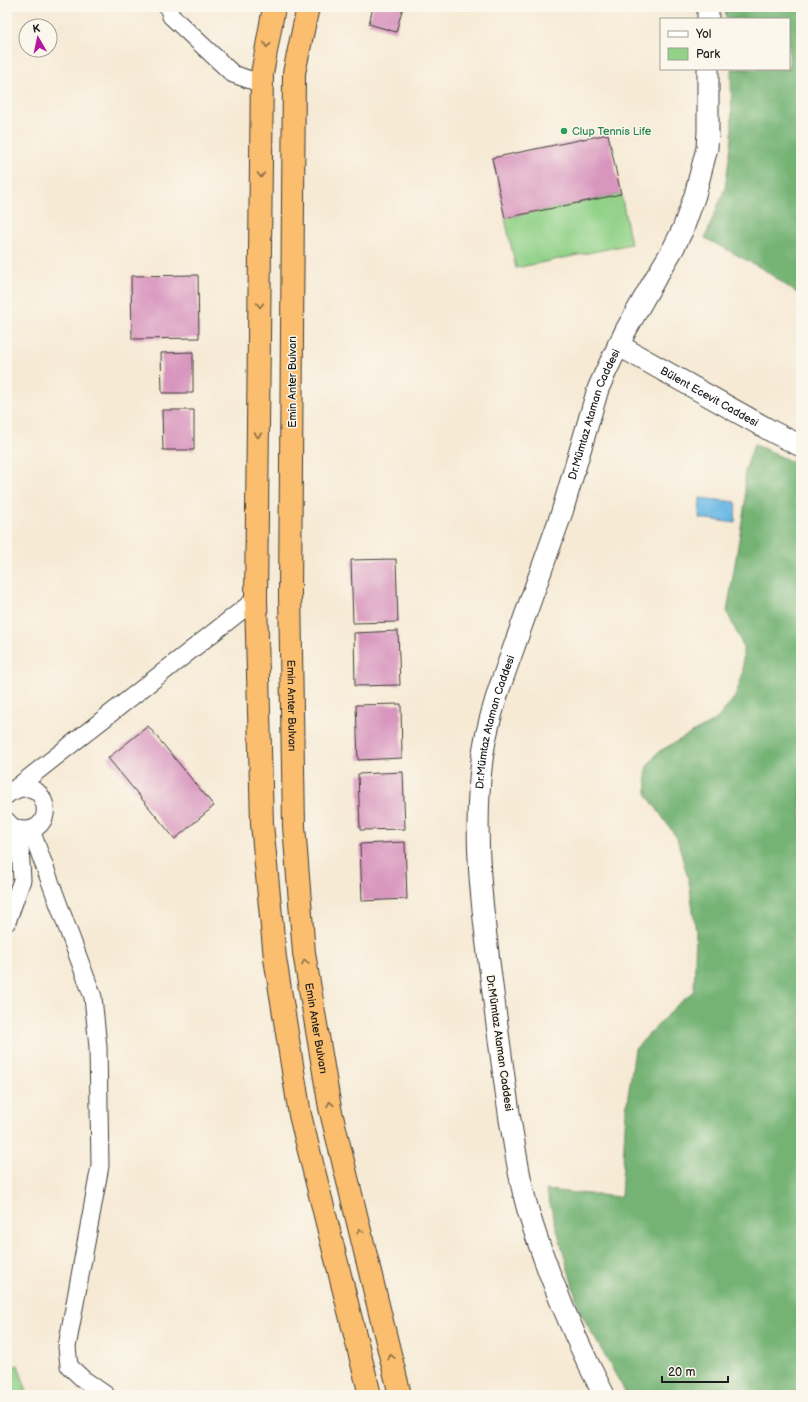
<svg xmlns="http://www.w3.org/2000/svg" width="808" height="1402" font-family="'Balsamiq Sans',sans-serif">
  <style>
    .green { fill: #91d188; stroke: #567652 }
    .forest { fill: #74b374; stroke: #486848 }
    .water { fill: #6cb9e6; stroke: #446a81 }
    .building { fill: #d895be }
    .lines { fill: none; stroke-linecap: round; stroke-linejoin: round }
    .minor-casing { stroke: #3d3b38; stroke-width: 19 }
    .tertiary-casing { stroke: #3d3b38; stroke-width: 23 }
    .trunk-casing { stroke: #3d3b38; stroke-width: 24 }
    .minor { stroke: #fff; stroke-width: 17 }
    .tertiary { stroke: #fff; stroke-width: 21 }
    .trunk { stroke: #fabe6e; stroke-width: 22 }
    .oneway { stroke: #8b6d45 }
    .leisure-dot { fill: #2e9e5b; stroke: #fbf7ec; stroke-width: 1.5 }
    .labels { text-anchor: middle; stroke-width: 3; stroke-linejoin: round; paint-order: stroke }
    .leisure-label { font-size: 11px; fill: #27864d; stroke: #fbf7ec; text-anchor: start }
    .street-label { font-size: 11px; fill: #1c1c1c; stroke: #fbf7ec }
  </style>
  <rect width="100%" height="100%" fill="#fbf7ec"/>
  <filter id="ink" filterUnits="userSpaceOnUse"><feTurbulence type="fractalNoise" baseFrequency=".025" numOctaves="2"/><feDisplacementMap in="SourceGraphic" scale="8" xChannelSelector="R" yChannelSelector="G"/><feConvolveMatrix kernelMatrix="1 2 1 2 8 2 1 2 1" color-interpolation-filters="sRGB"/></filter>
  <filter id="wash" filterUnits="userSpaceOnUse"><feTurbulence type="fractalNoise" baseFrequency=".012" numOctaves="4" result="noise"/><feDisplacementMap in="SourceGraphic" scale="16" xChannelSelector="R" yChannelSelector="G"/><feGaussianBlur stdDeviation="0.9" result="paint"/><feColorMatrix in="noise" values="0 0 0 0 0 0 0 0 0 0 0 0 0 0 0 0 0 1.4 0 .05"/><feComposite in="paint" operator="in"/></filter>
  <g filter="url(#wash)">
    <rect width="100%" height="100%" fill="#f6ead5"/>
    <path class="green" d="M621,194L631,244L516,268L505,218Z
      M18,1365L28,1395H7V1369Z"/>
    <path class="forest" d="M725,7H801V296L763,269L705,238L725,188L732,138L731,69H789V19H726Z
      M754,444L801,466V1395H627L580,1312L546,1190L621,1197L626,1109L635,1049L675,1007L694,991L696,932L689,882L677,838L647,795L646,768L658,752L717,719L735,697L743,673V646L727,612L745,503V471Z"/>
    <path class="water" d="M700,498L736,502L735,523L699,518Z"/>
    <g id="blocks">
      <path class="building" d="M373,7H403L396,32L369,24Z
        M608,134L621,194L505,218L492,158Z
        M198,275L199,338L132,339L131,276Z
        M193,352V393H162L161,353Z
        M162,410H194V450H163Z
        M396,559L398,622L353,623L351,560Z
        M398,631L400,685L355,686L354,633Z
        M401,704L402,758L358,760L356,705Z
        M148,726L214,806L175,839L108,758Z
        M403,772L405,829L360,830L358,774Z
        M405,842L407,899L362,901L360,844Z"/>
    </g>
  </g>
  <g filter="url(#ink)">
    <use href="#blocks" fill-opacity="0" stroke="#3d3b38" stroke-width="1"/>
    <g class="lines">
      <g class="minor-casing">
        <path id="minor" d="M168,7L171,16L233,74L262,84
          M7,795L256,599
          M7,821C11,827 18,830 26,830C60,828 45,772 12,792
          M31,830L93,997L98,1047L100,1166L67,1347L69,1366L83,1379L106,1395
          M7,922L22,880L19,830"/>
      </g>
      <g class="tertiary-casing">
        <g id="tertiary">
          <path d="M708,7V19"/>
          <path id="s1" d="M618,345L773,432L801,446"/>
          <path id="s2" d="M604,1395C583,1355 565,1314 549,1272C540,1247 531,1224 525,1199C518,1173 515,1146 510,1120C504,1077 498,1035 493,993C483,915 472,838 482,760C485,735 492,712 499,689L562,512L598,389L607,369L626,330L655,279L673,249L683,229L695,195L707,148L708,131V69"/>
        </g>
      </g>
      <g class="trunk-casing">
        <g id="trunk">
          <path d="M274,7L262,74L256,599L262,824L275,958L300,1115L370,1395"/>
          <path id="s3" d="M308,7L294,73L290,593L294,826L304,953L330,1108L400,1395"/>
        </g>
      </g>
      <use href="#minor" class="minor"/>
      <use href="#tertiary" class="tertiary"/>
      <use href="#trunk" class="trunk"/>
    </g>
    <defs><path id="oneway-chevron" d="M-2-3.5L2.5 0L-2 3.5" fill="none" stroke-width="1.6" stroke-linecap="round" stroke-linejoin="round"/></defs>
    <g class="oneway">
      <use href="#oneway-chevron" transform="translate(267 45) rotate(100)"/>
      <use href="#oneway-chevron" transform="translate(261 175) rotate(91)"/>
      <use href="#oneway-chevron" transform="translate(260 305) rotate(91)"/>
      <use href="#oneway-chevron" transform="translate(258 435) rotate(91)"/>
      <use href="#oneway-chevron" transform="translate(305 962) rotate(-100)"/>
      <use href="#oneway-chevron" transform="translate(330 1104) rotate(-101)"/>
      <use href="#oneway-chevron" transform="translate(360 1231) rotate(-104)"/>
      <use href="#oneway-chevron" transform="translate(391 1357) rotate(-104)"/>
    </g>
  </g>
  <circle class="leisure-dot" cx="564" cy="131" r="4"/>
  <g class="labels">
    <g class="leisure-label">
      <text x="572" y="135">Clup Tennis Life</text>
    </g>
    <g class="street-label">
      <text transform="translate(292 382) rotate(-90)" y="4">Emin Anter Bulvarı</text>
      <text dy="4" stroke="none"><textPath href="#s1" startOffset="105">Bülent Ecevit Caddesi</textPath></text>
      <text dy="4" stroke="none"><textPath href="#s2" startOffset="1018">Dr.Mümtaz Ataman Caddesi</textPath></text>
      <text dy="4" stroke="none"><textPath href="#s3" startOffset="700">Emin Anter Bulvarı</textPath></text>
      <text dy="4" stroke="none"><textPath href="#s2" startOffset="694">Dr.Mümtaz Ataman Caddesi</textPath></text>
      <text dy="4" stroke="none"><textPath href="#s3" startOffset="1024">Emin Anter Bulvarı</textPath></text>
      <text transform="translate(500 1043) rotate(82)" y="4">Dr.Mümtaz Ataman Caddesi</text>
    </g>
  </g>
  <rect width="808" height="1402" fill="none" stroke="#fbf7ec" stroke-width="24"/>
  <rect x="660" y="18" width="130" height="52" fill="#fbf7ec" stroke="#a29f99"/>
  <rect x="668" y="31" width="20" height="6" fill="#ffffff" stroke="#a29f99"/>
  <text x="696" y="38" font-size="12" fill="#1c1c1c">Yol</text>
  <rect x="668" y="48" width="20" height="12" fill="#91d188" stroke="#a29f99"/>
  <text x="696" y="58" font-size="12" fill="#1c1c1c">Park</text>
  <g transform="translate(38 38) rotate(351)"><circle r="19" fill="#fbf7ec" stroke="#a29f99"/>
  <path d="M0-3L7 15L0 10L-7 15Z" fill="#b5179e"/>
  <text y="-6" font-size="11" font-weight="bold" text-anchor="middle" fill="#1c1c1c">K</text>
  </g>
  <path d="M662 1376v6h66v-6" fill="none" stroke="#1c1c1c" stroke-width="2"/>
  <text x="668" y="1376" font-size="12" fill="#1c1c1c" stroke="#fbf7ec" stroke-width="3" paint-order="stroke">20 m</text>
</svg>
